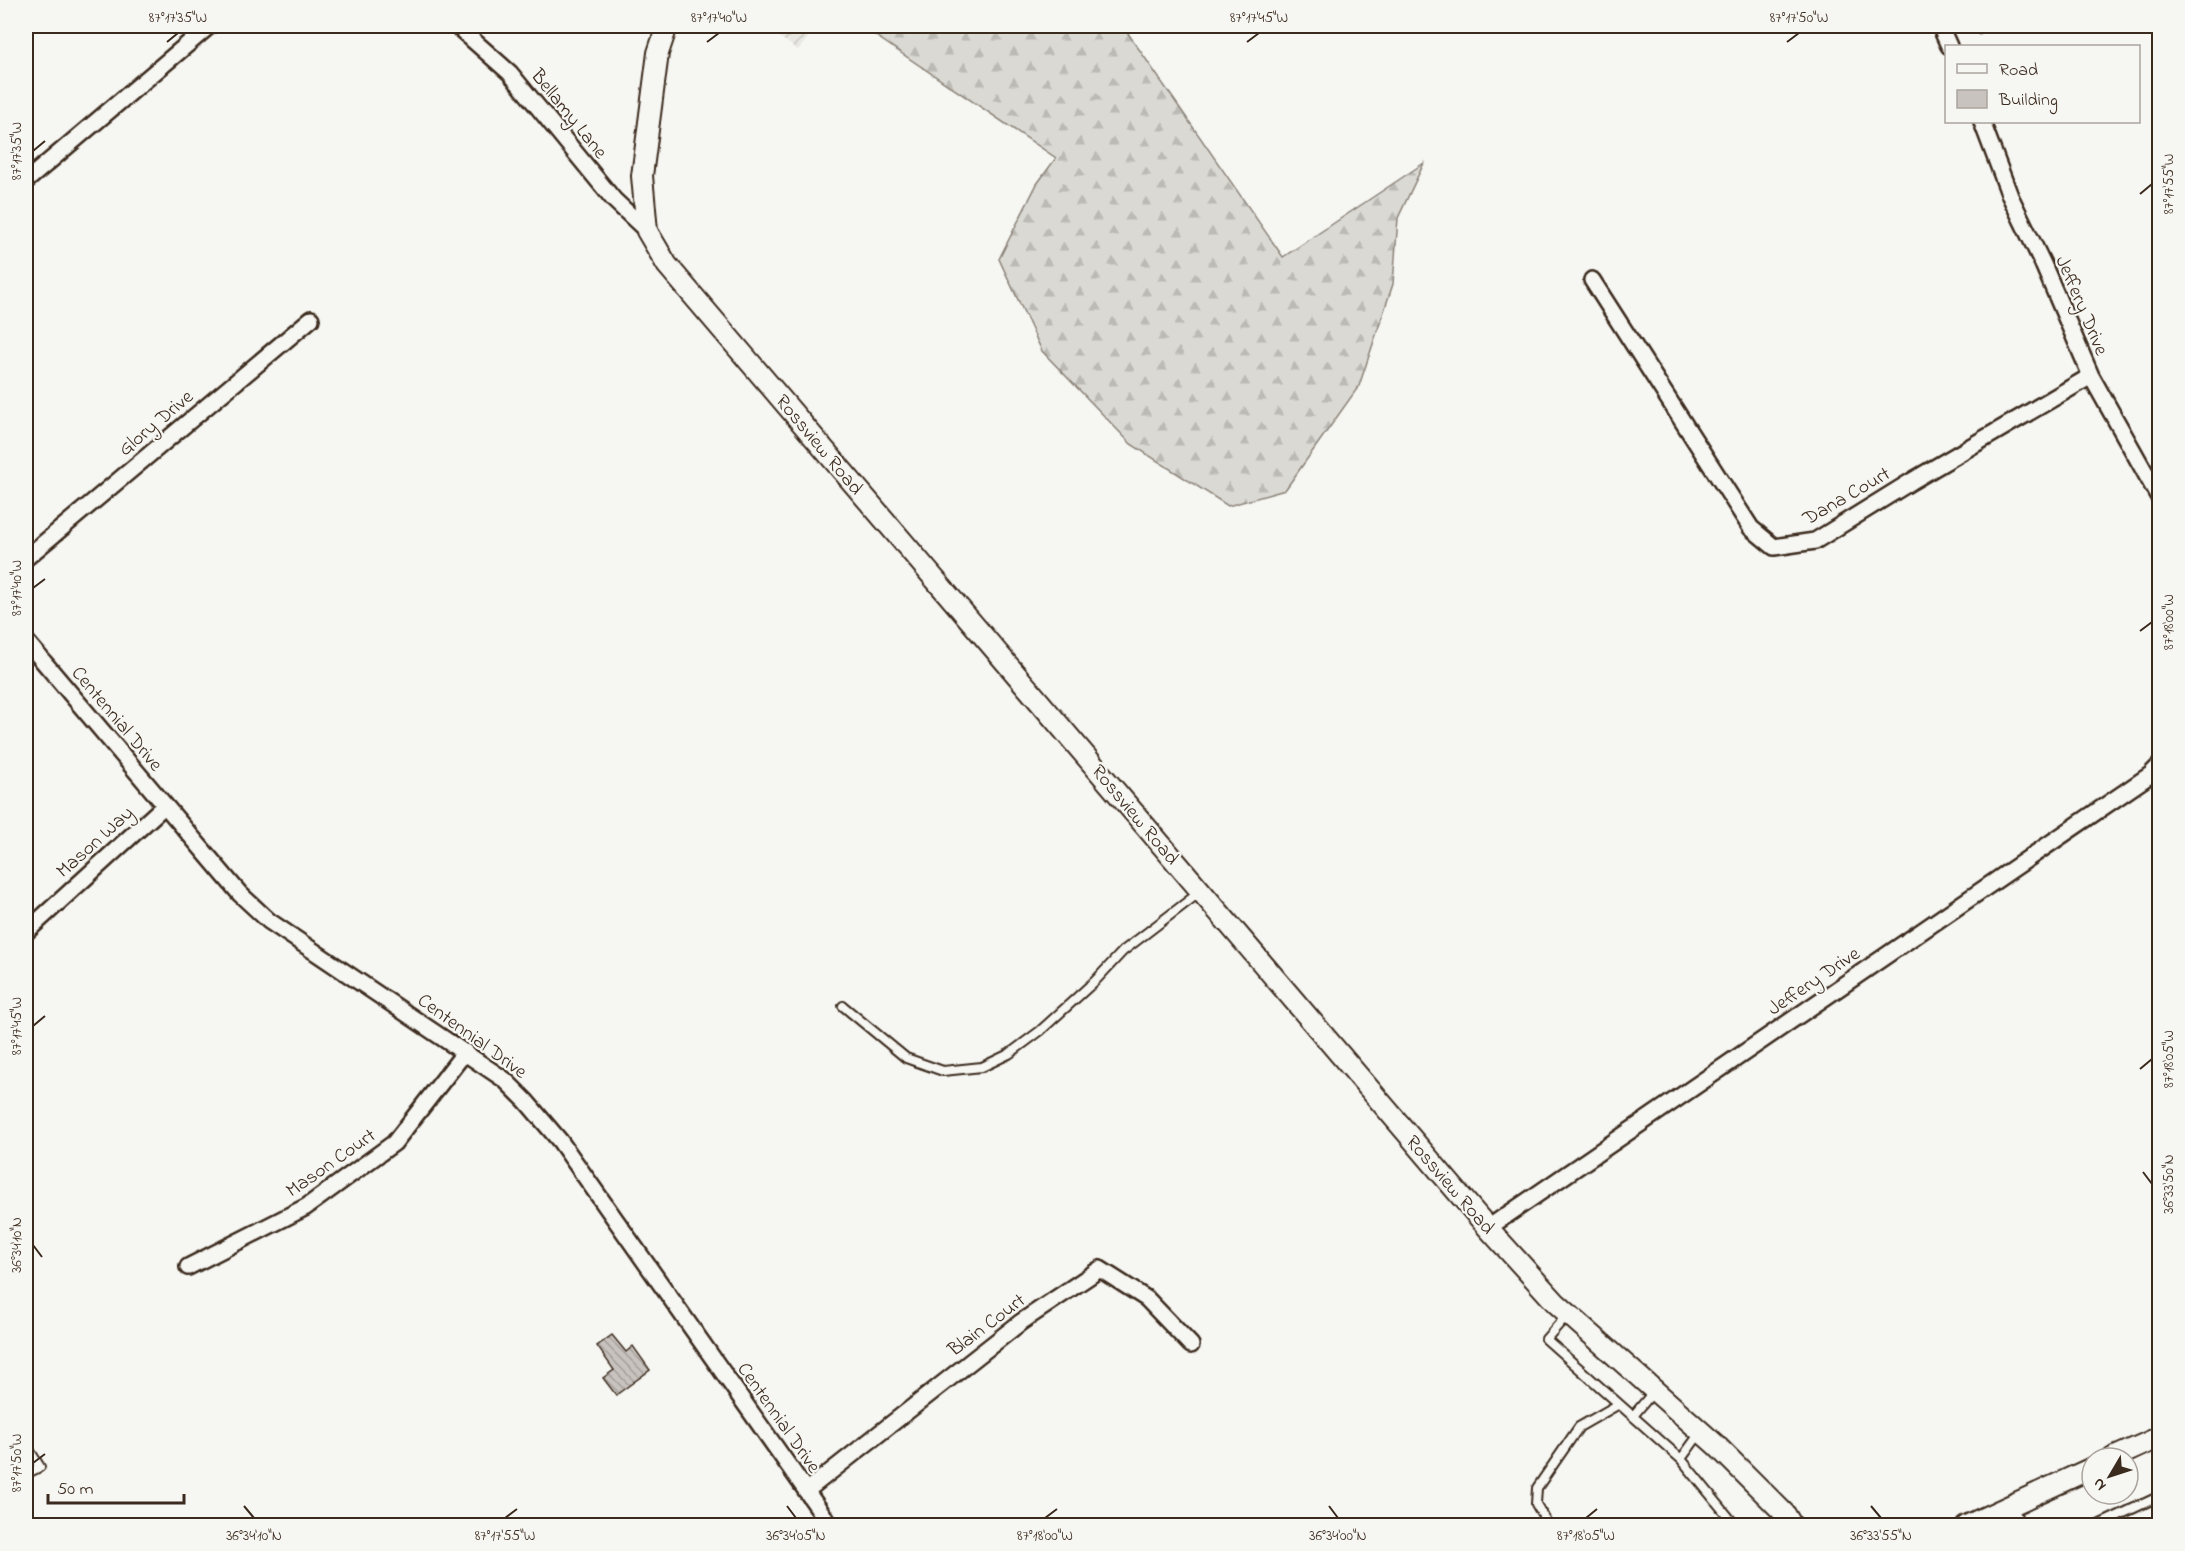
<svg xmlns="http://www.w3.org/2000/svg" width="2185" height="1551" font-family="'Indie Flower',sans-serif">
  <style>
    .industrial { fill: url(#industrial-furrows) }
    .forest { fill: url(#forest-firs); stroke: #8a8278; stroke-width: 1.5 }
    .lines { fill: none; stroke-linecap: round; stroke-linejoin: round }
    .stream { stroke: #857a71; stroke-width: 5 }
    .building { fill: url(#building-back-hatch); stroke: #3b2a1e; stroke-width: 1.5 }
    .service-casing { stroke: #3b2a1e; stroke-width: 12 }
    .minor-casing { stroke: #3b2a1e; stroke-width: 20 }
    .tertiary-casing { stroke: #3b2a1e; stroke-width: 24 }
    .service { stroke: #f6f6f2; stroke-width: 8 }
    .minor { stroke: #f6f6f2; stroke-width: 15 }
    .tertiary { stroke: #f6f6f2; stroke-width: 20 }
    .ticks { fill: none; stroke: #3b2a1e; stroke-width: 2 }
    .labels { text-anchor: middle; stroke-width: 4.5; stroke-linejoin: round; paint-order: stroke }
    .street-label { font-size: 20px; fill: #3b2a1e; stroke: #f6f6f2 }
    .neatline { fill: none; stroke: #3b2a1e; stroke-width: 2 }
    .ticks-label { font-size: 15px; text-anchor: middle; fill: #3b2a1e }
  </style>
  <defs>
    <pattern id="industrial-furrows" width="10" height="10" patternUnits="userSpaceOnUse" patternTransform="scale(1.5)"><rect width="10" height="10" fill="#e8e7e2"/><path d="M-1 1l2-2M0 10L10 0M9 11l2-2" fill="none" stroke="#c8c6c1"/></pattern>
    <pattern id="forest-firs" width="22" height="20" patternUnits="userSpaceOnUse" patternTransform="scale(1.5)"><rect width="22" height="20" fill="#dad9d3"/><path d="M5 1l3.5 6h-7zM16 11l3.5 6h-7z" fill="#bcbab5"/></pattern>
    <pattern id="building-back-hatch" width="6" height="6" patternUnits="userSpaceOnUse" patternTransform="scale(1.5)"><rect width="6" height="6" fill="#c8c3be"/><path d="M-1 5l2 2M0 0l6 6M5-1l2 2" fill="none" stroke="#a49f9a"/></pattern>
  </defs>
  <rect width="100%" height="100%" fill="#f6f6f2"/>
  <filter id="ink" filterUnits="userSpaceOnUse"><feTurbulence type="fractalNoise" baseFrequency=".0167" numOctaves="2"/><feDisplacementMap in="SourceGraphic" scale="12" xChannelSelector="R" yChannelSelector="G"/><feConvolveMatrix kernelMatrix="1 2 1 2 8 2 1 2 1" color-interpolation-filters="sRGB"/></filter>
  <g filter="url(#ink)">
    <path class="industrial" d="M764,26H817L798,50Z"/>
    <path class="forest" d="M866,26H1123L1283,257L1424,163L1398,218L1393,284L1359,386L1285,490L1228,506L1131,444L1042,351L999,259L1037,184L1056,158L873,34Z"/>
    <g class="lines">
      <path class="stream" d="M1978,26L1979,33"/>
    </g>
    <path class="building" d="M612,1335L626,1352L633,1346L650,1370L616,1395L603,1378L614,1370L597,1346Z"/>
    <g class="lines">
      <g class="service-casing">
        <path id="service" d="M843,1006L906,1058L943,1071L982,1067L1009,1054L1040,1031L1095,981L1123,951L1200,892
          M1568,1314L1546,1339L1681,1459
          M1633,1416L1654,1391
          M1700,1433L1681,1459L1736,1526
          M26,1445L40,1467L26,1474
          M2012,1505L2021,1526
          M1549,1526L1536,1504L1537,1488L1579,1427L1619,1404
          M2096,1526L2160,1496"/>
      </g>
      <g class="minor-casing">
        <path id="minor" d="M457,26L510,73L614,200L647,231
          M1940,26L1949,46
          M1982,122L2010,196L2043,264L2091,376L2160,499
          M26,181L209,26
          M1592,280L1751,528L1774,547L1815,541L1912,481L2091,376
          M26,558L311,319
          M26,641L240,894L269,921L505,1080L526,1101L560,1141L831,1526
          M26,932L164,806
          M1488,1228L2150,775L2160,765
          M188,1267L306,1207L394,1143L465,1052
          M806,1491L1021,1322L1100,1269L1147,1299L1191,1345"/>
      </g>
      <g class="tertiary-casing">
        <path id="tertiary" d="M667,26L658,53L642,176L647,231L667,265L1488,1228L1556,1303L1716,1445L1785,1514L1792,1526
          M2113,1458L2160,1437
          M1966,1526L2092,1468"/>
      </g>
      <use href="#service" class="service"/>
      <use href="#minor" class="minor"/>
      <use href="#tertiary" class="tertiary"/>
    </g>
  </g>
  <path class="ticks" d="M167,42L178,33M707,42L719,33M1247,42L1259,33M1787,42L1799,33M33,151L45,141M2140,194L2152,184M33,588L45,579M2140,631L2152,622M33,1026L45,1016M2140,1069L2152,1059M2143,1172L2152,1184M33,1245L42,1257M33,1463L45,1454M244,1506L254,1518M787,1506L796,1518M1329,1506L1338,1518M1871,1506L1881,1518M505,1518L517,1509M1045,1518L1057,1509M1586,1518L1597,1509"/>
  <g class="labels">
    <g class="street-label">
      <text transform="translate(570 113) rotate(51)" y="7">Bellamy Lane</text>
      <text transform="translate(2083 305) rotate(67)" y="7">Jeffery Drive</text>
      <text transform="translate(155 422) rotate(-40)" y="7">Glory Drive</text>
      <text transform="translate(820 444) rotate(50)" y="7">Rossview Road</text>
      <text transform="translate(1846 495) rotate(-30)" y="7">Dana Court</text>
      <text transform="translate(118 718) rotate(50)" y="7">Centennial Drive</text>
      <text transform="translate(1136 814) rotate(50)" y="7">Rossview Road</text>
      <text transform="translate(94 841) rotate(-42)" y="7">Mason Way</text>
      <text transform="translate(1813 980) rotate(-34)" y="7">Jeffery Drive</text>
      <text transform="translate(473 1035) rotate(36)" y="7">Centennial Drive</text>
      <text transform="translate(330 1162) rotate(-35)" y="7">Mason Court</text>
      <text transform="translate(1451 1184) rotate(49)" y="7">Rossview Road</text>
      <text transform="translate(986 1324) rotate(-37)" y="7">Blain Court</text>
      <text transform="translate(780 1417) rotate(55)" y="7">Centennial Drive</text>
    </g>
  </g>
  <rect width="2185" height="1551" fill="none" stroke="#f6f6f2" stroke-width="66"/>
  <rect x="1945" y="45" width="195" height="78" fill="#f6f6f2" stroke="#aba49d" stroke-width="1.5"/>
  <rect x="1957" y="64" width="30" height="9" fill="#f6f6f2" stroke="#aba49d" stroke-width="1.5"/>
  <text x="1999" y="75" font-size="18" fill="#3b2a1e">Road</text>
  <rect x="1957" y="90" width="30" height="18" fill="#c8c3be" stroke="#aba49d" stroke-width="1.5"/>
  <text x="1999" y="105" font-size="18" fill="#3b2a1e">Building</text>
  <g transform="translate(2110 1476) rotate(231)"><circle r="28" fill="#f6f6f2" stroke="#aba49d" stroke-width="1.5"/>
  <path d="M0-4.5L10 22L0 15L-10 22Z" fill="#3b2a1e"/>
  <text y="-9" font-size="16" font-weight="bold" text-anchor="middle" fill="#3b2a1e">N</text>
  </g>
  <path d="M48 1494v9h136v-9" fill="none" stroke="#3b2a1e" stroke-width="3"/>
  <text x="57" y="1494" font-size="18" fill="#3b2a1e" stroke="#f6f6f2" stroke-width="4.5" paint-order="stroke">50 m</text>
  <rect x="33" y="33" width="2119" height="1485" class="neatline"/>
  <g class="ticks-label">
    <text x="178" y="22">87°17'35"W</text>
    <text x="719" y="22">87°17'40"W</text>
    <text x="1259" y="22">87°17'45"W</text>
    <text x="1799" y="22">87°17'50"W</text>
    <text transform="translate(16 151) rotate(-90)" y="5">87°17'35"W</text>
    <text transform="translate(2168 184) rotate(-90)" y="5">87°17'55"W</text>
    <text transform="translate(16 588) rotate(-90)" y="5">87°17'40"W</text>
    <text transform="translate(2168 622) rotate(-90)" y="5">87°18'00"W</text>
    <text transform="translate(16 1026) rotate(-90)" y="5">87°17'45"W</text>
    <text transform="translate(2168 1059) rotate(-90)" y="5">87°18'05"W</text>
    <text transform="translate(2168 1184) rotate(-90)" y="5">36°33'50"N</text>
    <text transform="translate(16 1245) rotate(-90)" y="5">36°34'10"N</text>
    <text transform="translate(16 1463) rotate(-90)" y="5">87°17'50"W</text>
    <text x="254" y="1540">36°34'10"N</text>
    <text x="505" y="1540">87°17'55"W</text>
    <text x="796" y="1540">36°34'05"N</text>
    <text x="1045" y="1540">87°18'00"W</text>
    <text x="1338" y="1540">36°34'00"N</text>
    <text x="1586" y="1540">87°18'05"W</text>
    <text x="1881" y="1540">36°33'55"N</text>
  </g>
</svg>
